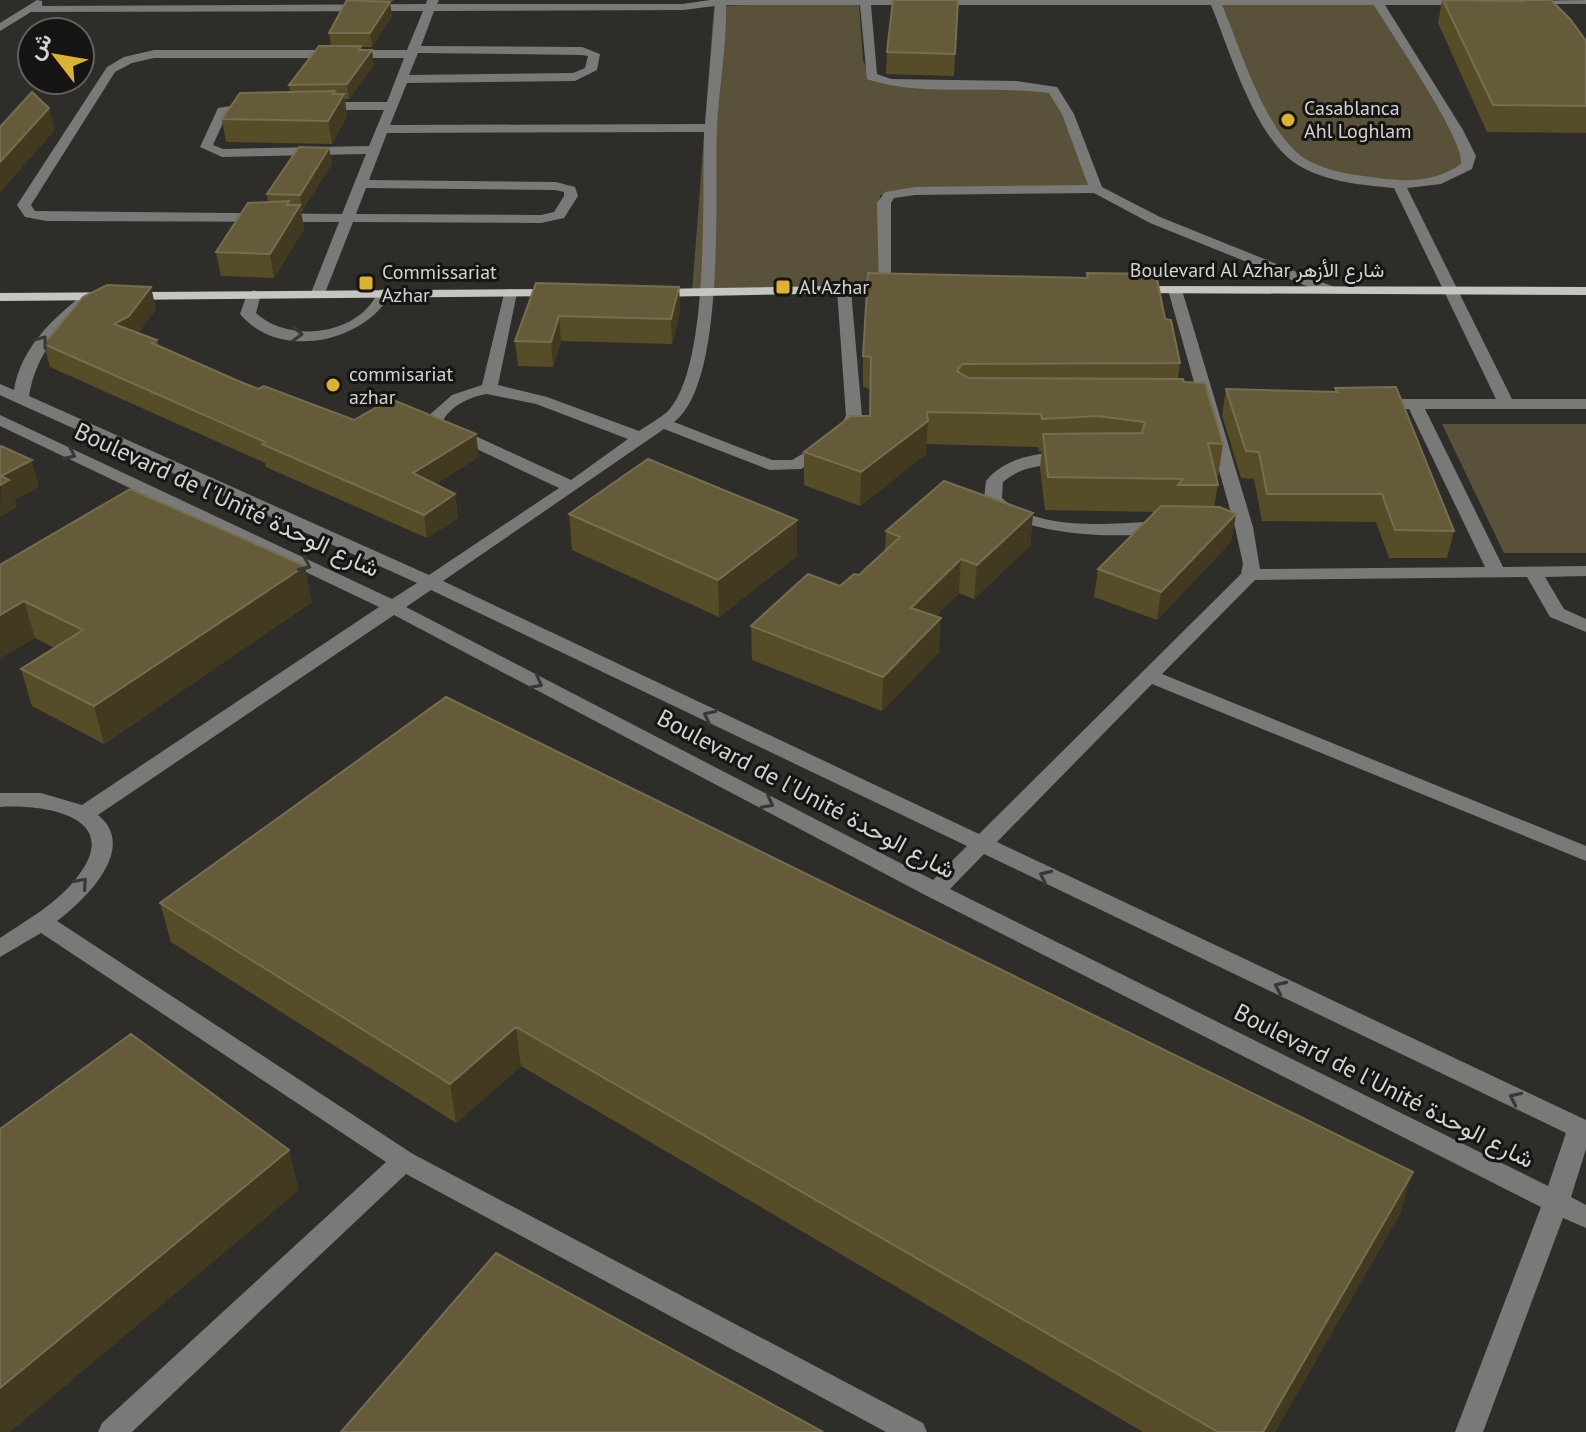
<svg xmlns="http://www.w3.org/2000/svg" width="1586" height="1432" font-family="'PT Sans',Vazirmatn,sans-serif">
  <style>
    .green { fill: #59513a }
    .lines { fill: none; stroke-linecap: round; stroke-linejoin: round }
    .minor { fill: #797977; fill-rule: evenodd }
    .major { fill: #c6c5c0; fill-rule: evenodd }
    .wall { fill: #574c28 }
    .shaded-wall { fill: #413a21 }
    .building { fill: #655b3a; stroke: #766e51; stroke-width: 2 }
    .oneway { stroke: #393836 }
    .poi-dot { fill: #dab334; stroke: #161513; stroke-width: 3 }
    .labels { text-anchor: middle; stroke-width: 6; stroke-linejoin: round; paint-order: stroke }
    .far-poi-label { font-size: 20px; fill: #d4d3d0; stroke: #161513; text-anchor: start }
    .far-street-label { font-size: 20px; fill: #d4d3d0; stroke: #161513 }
    .street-label { font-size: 24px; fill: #d4d3d0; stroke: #161513 }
  </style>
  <rect width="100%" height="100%" fill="#2e2d29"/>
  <path class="green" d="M1216,0H1375L1472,150L1463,169C1415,189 1369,190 1320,169C1313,166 1304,163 1298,158C1264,129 1234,42 1216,0Z
    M859,2L863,60L870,78L1053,90L1096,189L880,195L879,292H692L714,6Z
    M1442,424H1586V553H1504Z"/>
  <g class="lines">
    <path class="minor" d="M37,0L42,1V6L426,4L427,0H439L437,4H683L710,0H1470L1466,5H1385L1463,130L1476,156L1472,169L1441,184L1407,188L1512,399H1586V409H1425L1503,567L1586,566V576L1545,577L1564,609L1586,619V632L1550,617L1527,577L1255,580L1162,674L1586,846V861L1152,684L997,842L1586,1120V1149L1571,1197L1586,1205V1228L1563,1218L1483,1432H1455L1541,1207L927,896L394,615L98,815C139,848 85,900 57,921L413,1154L923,1423L927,1432H886L406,1174L132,1432H98L102,1423L386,1162L41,933L0,957V938C27,920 58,903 78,876C124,816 43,804 0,807V793H41L82,805L379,607L0,426V415L392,599L417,583L15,402L0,395V384L14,390C21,348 52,319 84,294H94V300C61,327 36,353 29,396L429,575L559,488L430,427L426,418L452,395L482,385L505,290L510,289L517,293L498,385L547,397L639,431C648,425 661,418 669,410C710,363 702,196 704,132L387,133L369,180L556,182L575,187L578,196L564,218L541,223L353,222L325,293L318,297L311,293L339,222L47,221L25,217L17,205L107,67L124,57L154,50H407L423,11L31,12L0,31V23ZM726,5H860L867,79C918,97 992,85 1049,93L1062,114L1088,185L915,187L885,192L877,203L879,292H889L891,289V203L894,198L915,195L1094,193L1150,223L1324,293H1334V287L1160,217L1102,187L1074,114L1057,87L1016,81L891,79L877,74L871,5H1211C1230,51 1255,139 1298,165C1326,182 1362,185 1394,188L1496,399H1378L1370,404L1378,409H1409L1485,567L1260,569L1253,527L1182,290L1175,286L1168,290L1235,527L1243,564L1241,574L979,834L443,581L664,429L770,470L801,469L849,441L862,416L851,290L844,286L837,290L846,416L836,434L792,460H772L674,422C727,383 714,190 717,127C719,86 727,46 726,5ZM1222,5H1374C1390,32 1466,141 1461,164C1435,182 1408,182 1378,178C1354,175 1329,172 1307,160C1265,134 1241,49 1222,5ZM715,6L705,124L390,125L407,83L575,81L597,70L600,54L582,47L421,46L434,11L683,10ZM418,53L582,55L588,56L585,68L573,73L409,75ZM154,58H404L387,102H320L314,106L320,110H384L369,146L223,149L213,145L227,114L260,109V103L256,102L218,108L200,147L222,157L366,154L342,214L35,211L31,205L115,72L132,63ZM366,188L555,190L564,192V196L554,212L541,215L356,214ZM487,394L536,404L628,439L571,480L443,421C449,407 471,396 487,394ZM431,590L967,846L933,880L406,607ZM984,854L1566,1133L1548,1186L950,889Z
      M1586,0V4H1526L1520,1Z
      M384,289L391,293C365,343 279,361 240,314L247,294L254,290L261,294L256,313C284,340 343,337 369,306C373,302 376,295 379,290Z
      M1066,452L1072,453V461C1046,467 1025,463 1003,482L1002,498C1044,535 1116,522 1168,521L1177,526L1174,530C1130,541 1014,537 984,499L986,481C1006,457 1037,453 1066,452Z"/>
    <path class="major" d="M894,285L901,289L899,292L654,297L647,293L654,289Z
      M1134,286L1586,287V295L1129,293L1127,290Z
      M558,289L565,293L563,296L0,301V293Z"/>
  </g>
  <path class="wall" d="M347,0H394L393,1H367L392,16L372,47H361L362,50L374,65L349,99H345L347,116L332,144L226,142L222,119L290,92L289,85L331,46L329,33Z
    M958,0L954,76L886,74L887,52Z
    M1442,0L1519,1L1520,0H1551L1586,41V133L1487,132L1438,23Z
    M329,148L332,164L302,211H301L304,229L274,278L221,276L216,252L268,202L267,194Z
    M1087,273L1165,319L1180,363L1178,379L1184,382L1223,444L1218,477H1216L1218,485L1214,507L1236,514L1231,542L1157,620L1094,597L1098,569L1155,512L1045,510L1040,467L1042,451L1039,452L1038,447L926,444V454L860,506L804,485V452L870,416L871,389L863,387V356L1086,278Z
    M536,283L679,287L680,312L672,344L561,341L553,367L518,366L515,341Z
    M156,309L138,333L157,340L159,346L258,389L354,420L479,457L435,484L455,494L458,518L427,538L266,467L265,463L50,367L44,344Z
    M1335,388L1454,531L1447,558H1389L1376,522L1262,521L1254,479L1241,478L1222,415L1226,389L1335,392Z
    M1033,513L1030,546L974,599L959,593L935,616L939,652L882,711L752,660L751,626L840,586L859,575L885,551L886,531Z
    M569,514L797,520V556L719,617L572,550Z
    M0,565L312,602L104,744L32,706L21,669L54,648L35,638Z
    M160,903L1401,1212L1275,1432H1143L521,1066L456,1123L171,942Z"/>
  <path class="shaded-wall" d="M390,2L392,16L372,47L370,33Z
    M372,50L374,65L349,99L347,84Z
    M335,91L337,106L344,94L347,116L332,144L328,121L333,94Z
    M49,108L55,130L0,193V162Z
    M329,148L332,164L302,211L300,195Z
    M289,201L292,218L300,205L304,229L274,278L270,254Z
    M151,287L156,309L134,338L114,324Z
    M679,287L680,312L672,344L671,319Z
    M559,316L561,341L553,367L551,342Z
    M928,421L926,454L860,506L861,472Z
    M476,434L479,457L416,496L413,473Z
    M32,460L39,487L15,500L17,507L0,517L1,476Z
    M455,494L458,518L427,538L424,515Z
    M1033,513L1030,546L974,599L977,565Z
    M1236,514L1231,542L1157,620L1161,592Z
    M797,520V556L719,617L718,580Z
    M961,559L959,593L910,642L911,608Z
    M305,566L312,602L104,744L94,706Z
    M24,601L35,638L0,659V615Z
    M941,618L939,652L882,711L883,677Z
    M516,1027L521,1066L456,1123L450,1084Z
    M289,1150L299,1190L10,1432H0V1388Z
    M1413,1172L1401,1212L1275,1432H1263Z"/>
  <path class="building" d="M347,0L390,2L370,33H329Z
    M893,0H958L955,54L887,52Z
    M1443,0L1522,1L1521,0H1551L1570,19L1586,41V106L1493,105Z
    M319,46H361L359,50H372L347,84L289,85Z
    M335,91L333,94H344L328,121L222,119L240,93Z
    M32,92L49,108L0,162V127Z
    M299,147L329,148L300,195L267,194Z
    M289,201L287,205H300L270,254L216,252L248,203Z
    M868,273L1088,278L1087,273L1156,274L1165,319L1171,320L1180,363L962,364L957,371L968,378L1183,379L1184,382L1205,383L1223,444L1208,443L1218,485H1178L1183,479L1048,477L1043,434L1142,433L1145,422L1098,416L1042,419L1041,414L927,412L928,421L861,472L804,452L851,416H870L871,357L863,356Z
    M536,283L679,287L671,319L559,316L551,342L515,341Z
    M107,285L151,287L129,316L114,324L157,340L152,343L236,380L258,389L264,386L354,420L391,399L476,434L413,473L455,494L424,515L262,444L265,442L44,344L83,297Z
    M1396,387L1454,531L1395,530L1382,494H1267L1259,452L1246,451L1226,389L1337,392L1335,388Z
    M1,446L32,460L1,476L9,480L0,485V447Z
    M648,459L797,520L718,580L569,514Z
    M944,481L1033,513L977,565L961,559L911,608L941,618L883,677L751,626L808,574L840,586L854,574L859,575L900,537L886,531Z
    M130,489L305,566L94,706L21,669L83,630L24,601L0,615V565Z
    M1161,506L1220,507L1236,514L1161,592L1098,569Z
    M446,697L1413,1172L1263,1432H1218L516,1027L450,1084L160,903Z
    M131,1034L289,1150L0,1388V1129Z
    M496,1253L823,1432H341Z"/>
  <defs><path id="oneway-chevron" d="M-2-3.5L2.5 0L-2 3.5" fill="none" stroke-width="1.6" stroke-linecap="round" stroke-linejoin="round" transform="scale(2)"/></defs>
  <g class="oneway">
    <use href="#oneway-chevron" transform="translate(297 334) rotate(2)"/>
    <use href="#oneway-chevron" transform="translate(42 341) rotate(-53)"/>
    <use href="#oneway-chevron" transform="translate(70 454) rotate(25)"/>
    <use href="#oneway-chevron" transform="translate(305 565) rotate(25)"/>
    <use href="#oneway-chevron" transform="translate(537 683) rotate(28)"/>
    <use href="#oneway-chevron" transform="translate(709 716) rotate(-154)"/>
    <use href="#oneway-chevron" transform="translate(768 803) rotate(28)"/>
    <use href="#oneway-chevron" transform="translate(1045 876) rotate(-155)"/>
    <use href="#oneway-chevron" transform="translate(82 883) rotate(-49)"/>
    <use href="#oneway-chevron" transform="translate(1280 987) rotate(-155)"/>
    <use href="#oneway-chevron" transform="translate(1515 1098) rotate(-155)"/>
  </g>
  <g class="poi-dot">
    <circle cx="1288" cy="120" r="8"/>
    <rect x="358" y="275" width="16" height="16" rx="4"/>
    <rect x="775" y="279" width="16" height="16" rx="4"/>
    <circle cx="333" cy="385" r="8"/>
  </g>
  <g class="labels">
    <g class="far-poi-label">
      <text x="1304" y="115">Casablanca<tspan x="1304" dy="23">Ahl Loghlam</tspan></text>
      <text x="382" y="279">Commissariat<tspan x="382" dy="23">Azhar</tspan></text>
      <text x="799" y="294">Al Azhar</text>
      <text x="349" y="381">commisariat<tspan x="349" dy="23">azhar</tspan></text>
    </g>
    <g class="far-street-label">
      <text x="1257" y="277">Boulevard Al Azhar شارع الأزهر</text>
    </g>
    <g class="street-label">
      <text transform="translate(227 500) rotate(25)" y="8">Boulevard de l'Unité شارع الوحدة</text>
      <text transform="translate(806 794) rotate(28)" y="8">Boulevard de l'Unité شارع الوحدة</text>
      <text transform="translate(1384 1086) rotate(27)" y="8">Boulevard de l'Unité شارع الوحدة</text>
    </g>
  </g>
  <g transform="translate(56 56) rotate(301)"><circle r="38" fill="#161513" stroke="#62615f" stroke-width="2"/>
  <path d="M0-6L14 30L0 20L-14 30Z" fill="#dab334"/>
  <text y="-12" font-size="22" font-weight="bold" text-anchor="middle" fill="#d4d3d0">ش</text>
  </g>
</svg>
